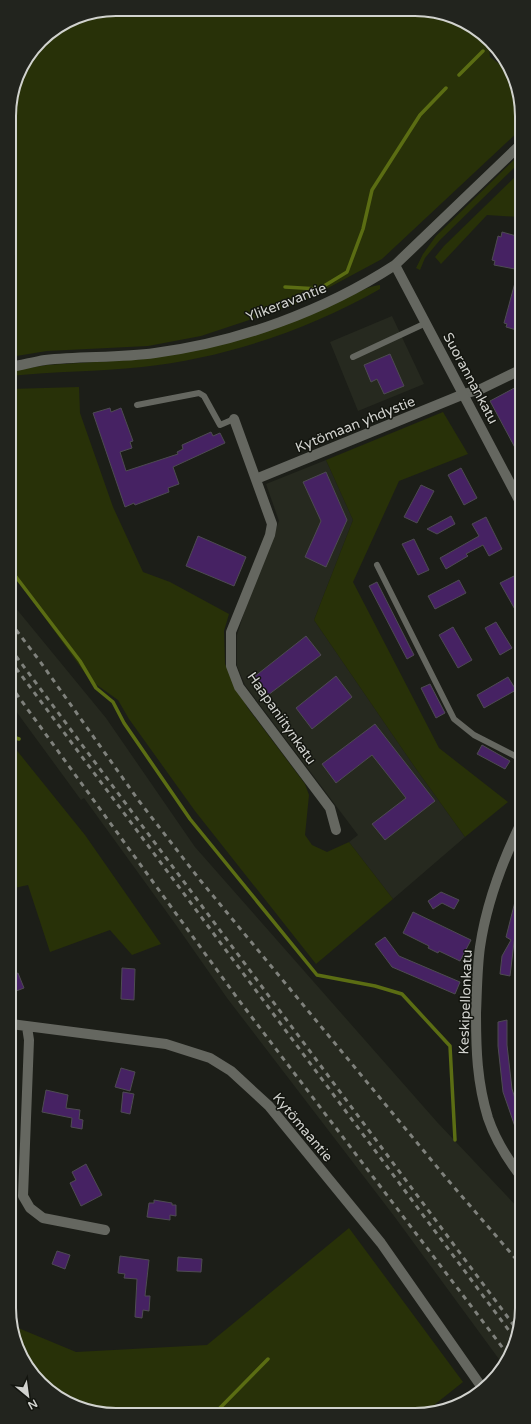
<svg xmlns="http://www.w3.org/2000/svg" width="531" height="1424" viewBox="0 0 531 1424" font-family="'Varela Round',sans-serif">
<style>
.built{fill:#26291f}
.green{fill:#283108}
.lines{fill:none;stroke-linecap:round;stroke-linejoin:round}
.stream{stroke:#5b6d13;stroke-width:3.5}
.building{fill:#462263;stroke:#4e4b52}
.service{stroke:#656760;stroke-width:6}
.minor{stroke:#656760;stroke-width:10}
.tertiary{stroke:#656760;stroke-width:10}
.rail{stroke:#7f817c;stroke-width:3;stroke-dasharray:5 5;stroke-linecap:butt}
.labels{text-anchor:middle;stroke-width:3;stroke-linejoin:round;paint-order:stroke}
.street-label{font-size:14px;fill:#d1d2ce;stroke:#13150f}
.rim{fill:none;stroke:#d1d2ce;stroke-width:2}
</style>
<rect width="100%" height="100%" fill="#1c1e18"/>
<path class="built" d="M392 316 424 384 358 411 330 342Z
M326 460 353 520 314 620 414 766 465 837 393 899 349 842 358 835 245 685 237 666V635L249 597 279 521 266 484Z
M10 601 106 718 195 847 437 1122 522 1212V1315L514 1349 504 1366 394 1216 227 998 176 925 84 798 81 800 10 703Z"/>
<path class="green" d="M116 9 436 11 491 40 492 42 488 39 490 57 506 69 520 95V130L382 259 300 303 201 336 148 346 47 351 10 357 9 109 20 69 45 36 75 17Z
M520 154V162L440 240 425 258 420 270 416 268 423 254 436 236Z
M520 172V217L487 215 441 264 435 257 444 246Z
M380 285V289C308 330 225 358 142 367 98 372 54 371 10 376V371L47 365 143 359 323 309C340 302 363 287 380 285Z
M79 387 80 413 113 507 143 572 170 582 229 614 224 631 225 664 247 707 305 784 309 795 305 835 312 845 327 852 349 842 393 899 316 964 195 811 129 719 118 700 90 680 10 570V389Z
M443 412 468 454 399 481 353 582 439 748 508 802 465 837 414 766 314 620 353 520 326 460Z
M10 742 85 835 161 944 132 955 110 930 50 952 28 885 10 889Z
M349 1228 463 1382 424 1413H95L40 1384 11 1329V1325L76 1352 207 1345Z"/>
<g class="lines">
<path class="stream" d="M490 43H492
M459 75 483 51
M285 287 319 289 347 272 363 229 372 190 420 115 446 88
M10 569 80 661 96 688 113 702 124 723 190 819 317 975 375 986 402 994 450 1046 455 1140
M10 736 19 739
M215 1413 268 1359"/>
</g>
<path class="building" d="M502 232 520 237V270L494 265 495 261 492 260 498 236 501 237Z
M516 279 520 280V331L506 327 507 324 504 323Z
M390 354 404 386 384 394 377 379 371 382 364 365Z
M520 385V457L490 401Z
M110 408 111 412 121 408 133 441 130 442 132 448 120 452 126 471 178 454 177 452 183 449 182 445 211 432 213 436 220 433 225 443 173 467 179 484 168 488 169 492 135 505 134 503 125 507 93 413Z
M461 468 477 498 464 505 448 475Z
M326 472 347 520 326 567 305 557 321 521 303 482Z
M421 485 434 491 417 523 404 517Z
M451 516 455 524 437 534 427 529Z
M486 517 502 549 489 556 483 545 466 554 468 556 446 569 440 558 479 536 472 524Z
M198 536 246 557 234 586 186 566Z
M414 539 429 570 418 575 402 544Z
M514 576 521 588V620L500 583Z
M459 580 466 593 435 609 428 596Z
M377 582 414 655 407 659 369 586Z
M496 622 512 648 500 655 485 628Z
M453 627 472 660 458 668 439 635Z
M306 636 321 655 268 695 254 677Z
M336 676 352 697 312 729 296 708Z
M508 677 516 690 484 708 477 695Z
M430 684 445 713 436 718 421 688Z
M375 724 435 801 385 840 372 824 406 798 372 755 336 783 322 764Z
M482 745 510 761 505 769 477 754Z
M518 890H521V914L514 942 510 976 500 974 502 956 511 940 506 937Z
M441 892 459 900 454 909 442 903 433 909 428 901Z
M413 912 471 940 460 961 439 951 438 953 428 948 429 946 403 933Z
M385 937 399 956 460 982 455 994 392 967 375 944Z
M122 968 135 969 134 1000 121 999Z
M18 973 24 988 11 993V976Z
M507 1020V1045L512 1089 521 1117 522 1141H520L503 1092 498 1046V1022Z
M121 1068 135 1072 130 1091 115 1087Z
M46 1090 68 1095 66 1108 80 1110 79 1119 83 1120 82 1129 71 1127 72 1118 42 1112Z
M123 1092 134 1094 130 1114 121 1112Z
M86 1164 102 1195 81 1206 70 1183 76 1180 72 1172Z
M154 1200 172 1203V1205H176V1216L170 1215V1220L147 1217 149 1203H154Z
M57 1251 70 1255 65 1269 52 1264Z
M120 1256 149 1260 145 1296H150L149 1311 143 1310 142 1318 135 1317 137 1279 124 1278 125 1274 118 1273Z
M178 1257 202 1259 201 1272 177 1271Z"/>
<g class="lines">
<path class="service" d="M353 357 426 323
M137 405 199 393 204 396 220 425 234 419
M377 565 454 719 474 735 521 759"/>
<path class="minor" d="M234 419 272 524 270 535 231 632V666L239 687 330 808 336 830
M256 479 464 394 481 389 520 370
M521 823C503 860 486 906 480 947 477 969 477 991 476 1013 476 1050 477 1082 488 1118 495 1139 508 1160 522 1178
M11 1024 166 1044 210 1058 231 1071 269 1106 381 1243 483 1389
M27 1027 29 1040 23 1196 30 1208 43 1218 105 1230"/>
<path class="tertiary" d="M395 265 521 504
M10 367C22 365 33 362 45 360 82 356 119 358 155 353 239 342 324 311 395 265L520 145"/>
<path class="rail" d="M10 622 39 660 139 801 200 880 447 1179 522 1266
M10 648 518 1331
M10 660 516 1340
M10 685 238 999 509 1356"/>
</g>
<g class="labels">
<g class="street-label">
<text transform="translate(286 302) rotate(-21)" y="5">Ylikeravantie</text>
<text transform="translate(471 378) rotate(62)" y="5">Suorannankatu</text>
<text transform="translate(355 424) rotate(-22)" y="5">Kytömaan yhdystie</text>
<text transform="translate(282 718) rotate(55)" y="5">Haapaniitynkatu</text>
<text transform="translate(465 1002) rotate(-88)" y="5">Keskipellonkatu</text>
<text transform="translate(303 1127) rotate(50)" y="5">Kytömaantie</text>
</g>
</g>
<path d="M0 0H531V1424H0ZM116 16H415A100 100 0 0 1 515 116V1308A100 100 0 0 1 415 1408H116A100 100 0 0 1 16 1308V116A100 100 0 0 1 116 16Z" fill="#22241e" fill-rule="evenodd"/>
<path class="rim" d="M116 16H415A100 100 0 0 1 515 116V1308A100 100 0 0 1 415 1408H116A100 100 0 0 1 16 1308V116A100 100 0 0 1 116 16Z"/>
<g transform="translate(28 1396) rotate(151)" stroke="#13150f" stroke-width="3" paint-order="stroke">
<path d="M0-3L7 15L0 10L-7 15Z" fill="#d1d2ce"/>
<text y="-6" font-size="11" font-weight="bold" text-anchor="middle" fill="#d1d2ce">N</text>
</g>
</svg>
